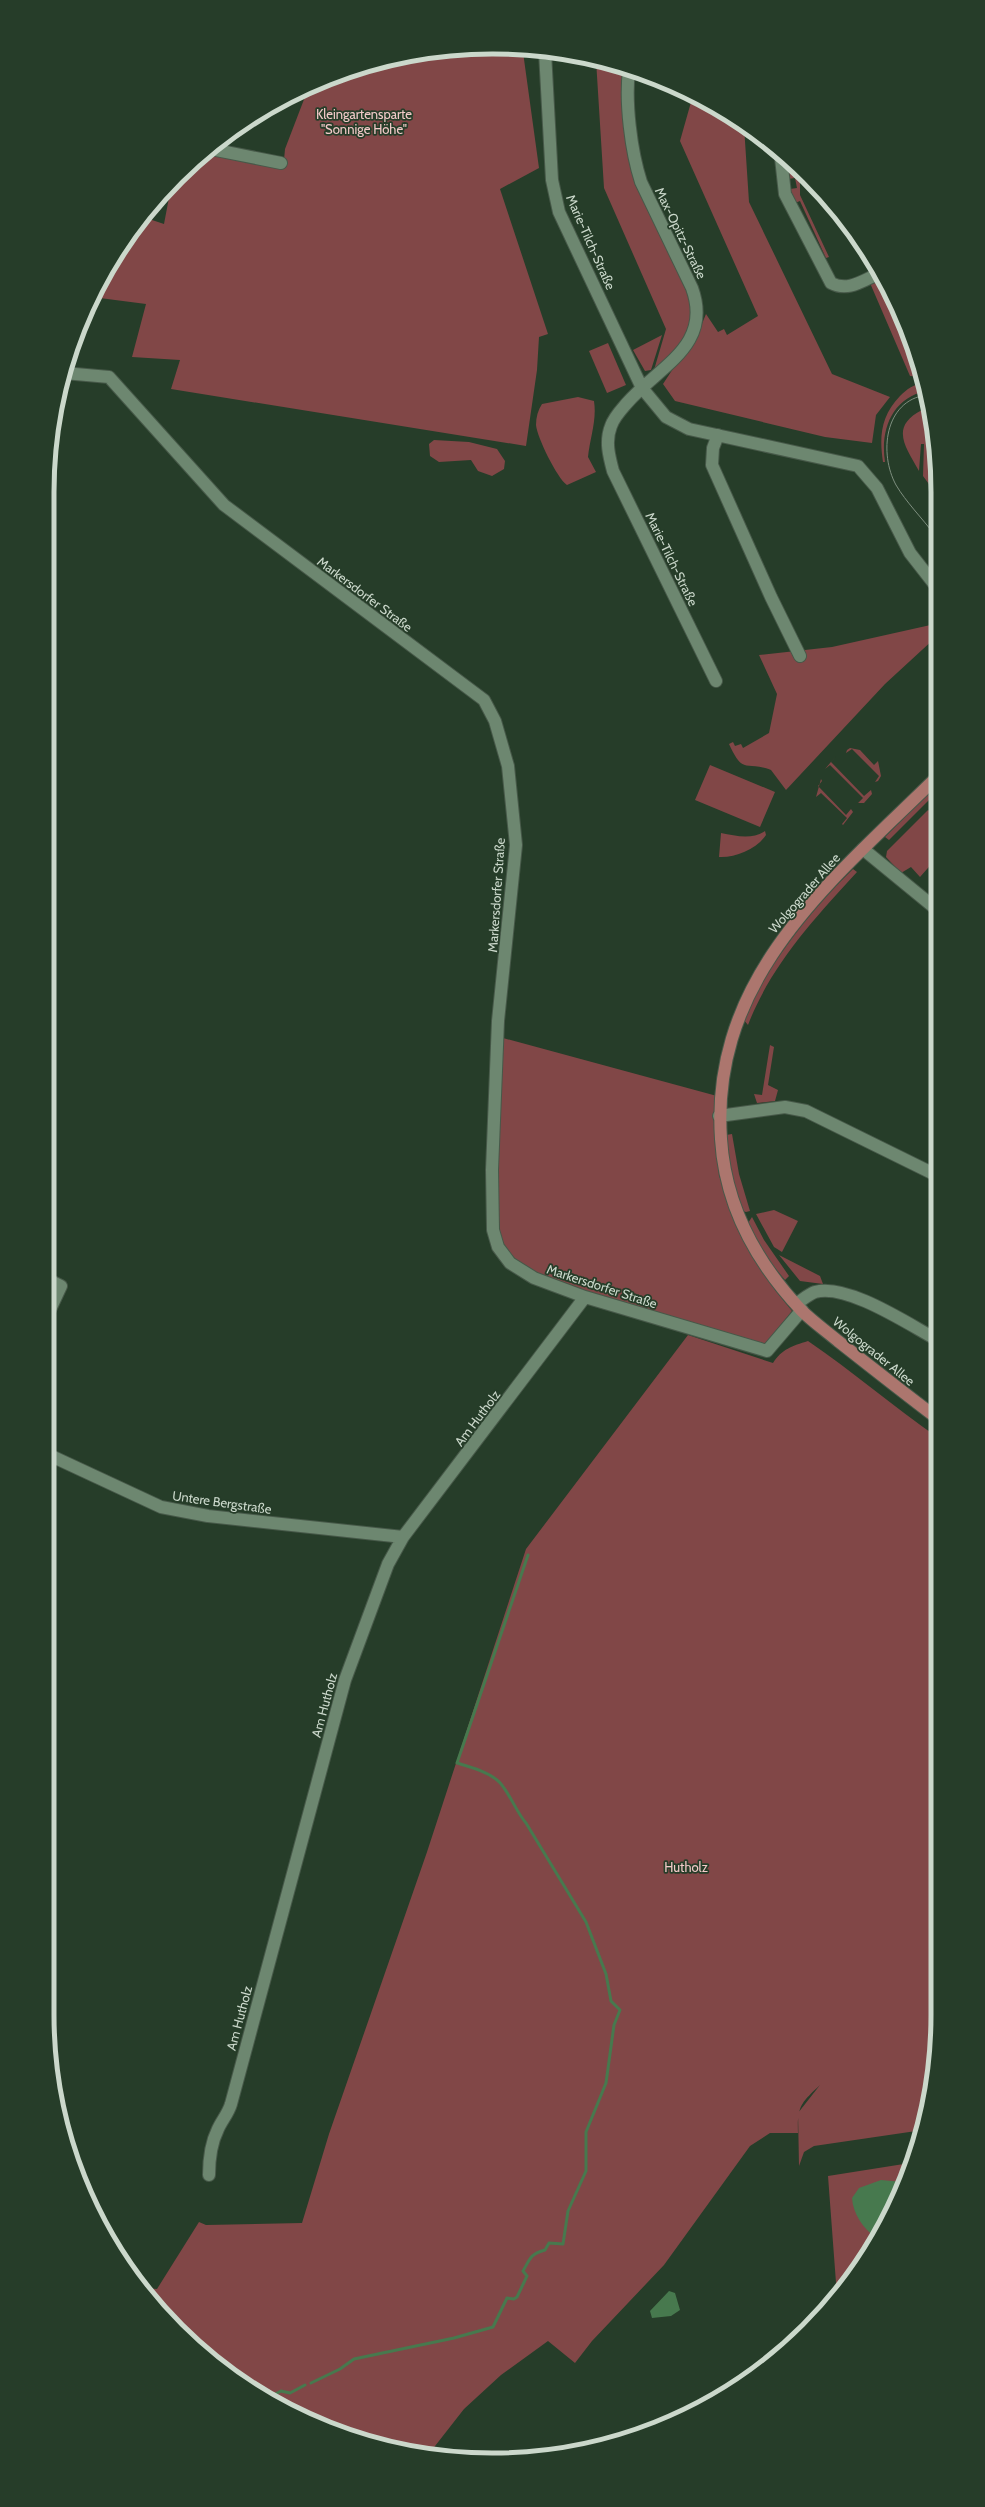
<svg xmlns="http://www.w3.org/2000/svg" width="985" height="2507" viewBox="0 0 985 2507" font-family="Cabin,sans-serif">
<style>
.green{fill:#814747}
.water{fill:#47794e}
.lines{fill:none;stroke-linecap:round;stroke-linejoin:round}
.stream{stroke:#47794e;stroke-width:3}
.minor-casing{stroke:#475949;stroke-width:14}
.major-casing{stroke:#475949;stroke-width:14}
.minor{stroke:#6d8770;stroke-width:12}
.major{stroke:#ac766e;stroke-width:12}
.tram{stroke:#7e8f7f;stroke-width:1}
.labels{text-anchor:middle;stroke-width:3.5;stroke-linejoin:round;paint-order:stroke}
.park-label{font-size:13px;fill:#f3cac9;stroke:#263d29}
.street-label{font-size:13px;fill:#cbd8cb;stroke:#263d29}
.rim{fill:none;stroke:#cbd8cb;stroke-width:5}
</style>
<rect width="100%" height="100%" fill="#263d29"/>
<path class="green" d="M525 48 523 52 539 168 500 189 548 334 539 337 537 370 526 446 171 389 180 360 132 357 146 304 92 297 143 217 164 224 171 187 206 153 221 156 284 160 285 149 308 89 350 71 435 51Z
M596 60 624 68 622 75 632 172 644 202 689 288 693 309 685 340 654 370 666 329 604 188Z
M693 95 744 126 749 202 832 374 890 397 876 415 872 443 825 437 675 401 663 384 701 326 706 314 718 332 724 329 727 335 758 316 680 141Z
M793 169 800 175V195L829 257 826 258 800 201 795 203 790 189 797 188 795 178 788 179 787 173 793 172Z
M881 278 892 296 923 377 910 376 870 283Z
M662 335 651 370 645 371 633 350Z
M608 343 626 385 607 393 589 351Z
M924 383 926 391C892 398 880 430 885 462H883C879 436 881 416 900 396 907 389 914 384 924 383Z
M578 397 594 401C597 420 590 438 588 457L596 472 567 485C557 478 537 437 536 425 536 417 538 410 542 404Z
M922 410H929L934 434V491L923 476 924 444H921L919 471C906 447 889 427 922 410Z
M434 440 469 442 497 449 505 461 504 469 492 476 478 471 471 460 439 462 430 456 429 444Z
M935 624V638L885 684 786 790 771 770C744 760 744 776 729 744L733 742 735 746 741 744 743 748 769 733 777 694 759 655 832 647Z
M850 748 860 750 874 765 878 761 881 776 878 781 875 782 879 776 852 749 846 753 847 750Z
M836 756 831 762 864 796 871 790 872 794 864 803H858L863 798 830 765 825 769Z
M710 765 775 792 760 827 695 800Z
M821 779 822 781 818 786 846 815 851 809 853 812 843 825 842 824 847 818 821 793 816 797Z
M935 787V794L889 840 885 837Z
M928 810 935 816V860L920 877 911 867 901 873 886 857 887 851Z
M765 831 766 835C757 849 735 858 719 857L721 833C736 836 752 840 765 831Z
M853 869 857 872C814 919 771 965 748 1025L743 1019C770 962 808 913 853 869Z
M503 1038 717 1096 716 1117 719 1176 775 1290 792 1311 765 1344 586 1295 535 1273 516 1261 501 1245 495 1170Z
M770 1045 774 1047 768 1085 778 1090 775 1101 757 1103 754 1094 762 1095Z
M732 1134 739 1174 750 1211 746 1212 743 1211C733 1186 729 1161 726 1135Z
M774 1210 798 1221 782 1252 774 1247 756 1214Z
M752 1217 764 1240 789 1276 785 1280 765 1256 748 1223Z
M779 1255 820 1276 823 1284 800 1281Z
M688 1335 773 1363C782 1349 792 1346 808 1341 852 1371 893 1406 937 1437L938 2014 923 2130 814 2146 804 2152 799 2166 798 2113 820 2085C801 2103 797 2106 798 2133H770L750 2146 664 2265 592 2341 575 2363 548 2341 501 2375 464 2409 428 2455 350 2436 270 2400 221 2368 157 2308 143 2288 157 2289 199 2222 206 2225 302 2223 329 2134 427 1852 526 1549Z
M910 2163 892 2211 846 2286 837 2296 828 2176Z"/>
<path class="water" d="M881 2180 903 2182 892 2211 876 2238C863 2228 853 2214 852 2198L859 2188Z
M669 2291 675 2293 680 2310 671 2316 652 2318 650 2311Z"/>
<g class="lines">
<path class="stream" d="M311 2383 340 2369 354 2359 454 2338 493 2327 507 2298 514 2299 517 2297 527 2276 523 2271C530 2259 530 2254 545 2250L549 2243 563 2244 568 2211 586 2171V2132L606 2083 614 2025 620 2010 611 2001 606 1974 586 1922 526 1823C516 1812 507 1787 497 1780 486 1771 470 1767 457 1763L528 1555
M262 2395 264 2394 268 2398 281 2391 290 2393 305 2385"/>
<defs>
<path id="minor" d="M545 52 552 180 559 212 642 388 666 417 689 429 858 466 877 488 910 553 935 585
M629 70C625 102 631 151 641 182L692 288C713 346 659 366 627 403 621 410 614 417 611 426 605 441 609 456 613 471L716 681
M211 149 281 163
M781 158 785 194 831 283C848 292 862 281 878 274
M64 373 109 377 224 505 484 700 495 721 508 766 516 845 498 1021 492 1170 493 1230 498 1247 510 1263 534 1278 585 1297 767 1351 802 1310
M718 435 713 448 712 465 771 597 800 656
M863 849 935 908
M719 1116 785 1107 806 1111 936 1175
M47 1279 61 1286 47 1316
M796 1304C802 1300 809 1294 815 1292 847 1283 908 1324 936 1339
M47 1454 161 1507 208 1516 403 1537
M209 2175C209 2159 211 2143 218 2129 222 2120 228 2114 231 2104L345 1680 388 1564 403 1537 585 1297"/>
<path id="major" d="M935 779C830 882 710 977 721 1139 725 1204 756 1262 801 1310 812 1321 826 1331 838 1341 871 1367 904 1393 937 1418"/>
</defs>
<use href="#minor" class="minor-casing"/>
<use href="#major" class="major-casing"/>
<use href="#minor" class="minor"/>
<use href="#major" class="major"/>
<path class="tram" d="M926 395C884 401 879 454 896 485 906 502 922 518 934 534"/>
</g>
<g class="labels">
<g class="park-label">
<text x="364" y="119">Kleingartensparte<tspan x="364" dy="15">"Sonnige Höhe"</tspan></text>
<text x="686" y="1872">Hutholz</text>
</g>
<g class="street-label">
<text transform="translate(681 233) rotate(64)" y="5">Max-Opitz-Straße</text>
<text transform="translate(591 242) rotate(66)" y="5">Marie-Tilch-Straße</text>
<text transform="translate(672 559) rotate(64)" y="5">Marie-Tilch-Straße</text>
<text transform="translate(365 594) rotate(37)" y="5">Markersdorfer Straße</text>
<text transform="translate(804 893) rotate(-49)" y="5">Wolgograder Allee</text>
<text transform="translate(496 895) rotate(-86)" y="5">Markersdorfer Straße</text>
<text transform="translate(602 1286) rotate(18)" y="5">Markersdorfer Straße</text>
<text transform="translate(874 1351) rotate(39)" y="5">Wolgograder Allee</text>
<text transform="translate(477 1418) rotate(-53)" y="5">Am Hutholz</text>
<text transform="translate(222 1502) rotate(8)" y="5">Untere Bergstraße</text>
<text transform="translate(324 1705) rotate(-75)" y="5">Am Hutholz</text>
<text transform="translate(239 2018) rotate(-75)" y="5">Am Hutholz</text>
</g>
</g>
<path d="M0 0H985V2507H0ZM492 54H493A438 438 0 0 1 931 492V2015A438 438 0 0 1 493 2453H492A438 438 0 0 1 54 2015V492A438 438 0 0 1 492 54Z" fill="#263d29" fill-rule="evenodd"/>
<path class="rim" d="M492 54H493A438 438 0 0 1 931 492V2015A438 438 0 0 1 493 2453H492A438 438 0 0 1 54 2015V492A438 438 0 0 1 492 54Z"/>
</svg>
